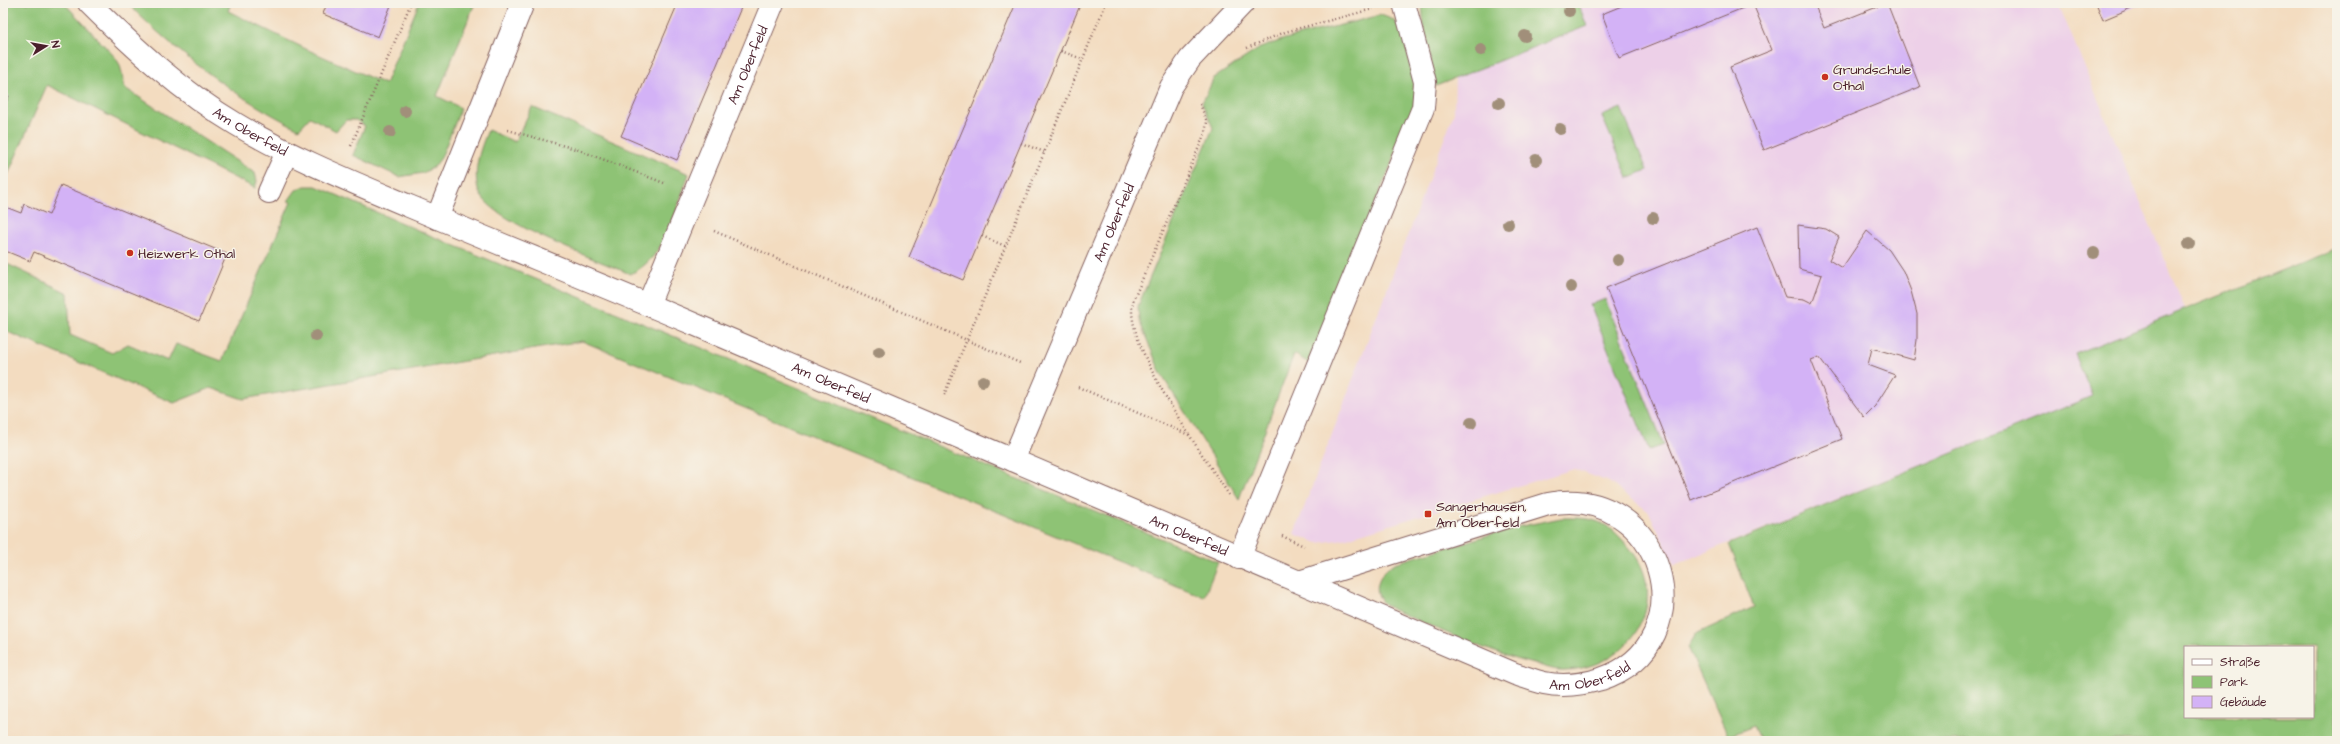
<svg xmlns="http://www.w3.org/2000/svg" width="2340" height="744" viewBox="0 0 2340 744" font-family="'Architects Daughter',sans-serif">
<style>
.built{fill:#edd0e8}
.green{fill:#8ec375;stroke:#6c7150;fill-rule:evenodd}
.building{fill:#d3b2f6}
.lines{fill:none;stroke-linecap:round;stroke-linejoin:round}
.minor-casing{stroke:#85615f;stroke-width:24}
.path{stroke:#85615f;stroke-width:2.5;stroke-dasharray:1 3;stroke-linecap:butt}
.minor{stroke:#fff;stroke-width:22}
.tree{fill:#a18f7a}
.poi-dot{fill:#c8321e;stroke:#f7f3e8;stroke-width:1.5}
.labels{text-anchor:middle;stroke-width:3;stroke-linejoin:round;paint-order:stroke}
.street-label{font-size:14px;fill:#4a1f2b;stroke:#f7f3e8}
.poi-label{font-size:14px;fill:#4a1f2b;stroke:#f7f3e8;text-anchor:start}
</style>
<rect width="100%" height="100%" fill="#f7f3e8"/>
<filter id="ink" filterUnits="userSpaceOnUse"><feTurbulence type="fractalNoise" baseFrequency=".025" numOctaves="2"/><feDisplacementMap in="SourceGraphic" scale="8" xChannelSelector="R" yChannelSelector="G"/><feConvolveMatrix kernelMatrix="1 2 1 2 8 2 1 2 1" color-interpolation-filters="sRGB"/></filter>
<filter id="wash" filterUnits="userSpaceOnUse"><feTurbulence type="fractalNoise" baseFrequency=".012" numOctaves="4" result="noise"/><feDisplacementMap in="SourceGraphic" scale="16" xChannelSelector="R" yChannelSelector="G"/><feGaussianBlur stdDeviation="0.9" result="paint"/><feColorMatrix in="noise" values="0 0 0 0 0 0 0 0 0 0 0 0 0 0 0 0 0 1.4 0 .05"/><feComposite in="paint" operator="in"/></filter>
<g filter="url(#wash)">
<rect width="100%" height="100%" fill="#f3dcc0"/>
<path class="built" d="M1471 3H2058L2185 309 2075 354 2092 396 1674 565 1649 512 1609 482 1574 469 1344 539 1318 543 1294 534 1454 113 1455 79Z"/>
<path class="green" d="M3 3H64L115 57 120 65 125 88 255 173 257 181 255 188 47 85 3 186Z
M127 3H231L228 11 306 49 385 84 419 3H475L437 96 461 108 441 158 434 167 423 173 399 177 353 155 365 126 356 120H346L336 131 310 117 299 129C236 98 176 52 127 3Z
M1428 3H1578L1587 26 1436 86 1424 27 1422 5Z
M1381 15 1394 20 1402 31 1417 87 1414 109 1309 363 1294 354 1239 499 1161 374 1139 320 1138 306 1213 128 1202 103 1214 78 1260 48 1285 39Z
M532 107 689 174C676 208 667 258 630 274 599 260 486 221 478 189 473 169 480 149 488 130L515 142Z
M1621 108 1647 170 1628 178 1602 116Z
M305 186H316L427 234 1218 562 1204 597 582 341 243 399 211 388 174 403 3 330V262L68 293 70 335 112 353 128 344 168 361 176 344 222 361 291 202 288 201 296 190Z
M2337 248V741H1761L1754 726 1728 736 1688 647 1696 634 1754 607 1729 544 2092 396 2075 354ZM2185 647H2313V717H2185Z
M1605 299 1664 445 1649 450 1590 305Z
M1561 518C1575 518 1590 517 1603 524 1612 528 1621 538 1628 546 1675 600 1630 669 1564 670 1555 671 1544 666 1534 664 1487 652 1443 631 1398 612 1393 610 1386 606 1382 602 1371 587 1381 571 1395 563L1512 528Z"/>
<g id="blocks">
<path class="building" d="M327 3H392L378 37 323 14Z
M678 3H743L677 160 621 136Z
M1016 3H1081L963 280 909 257Z
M1629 3H1814L1824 28 1887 3 1920 87 1764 150 1730 67 1772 50 1753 4 1619 58 1602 14Z
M2096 3H2143L2103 20Z
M3 93 9 96 3 108Z
M61 185 227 254 199 321 34 252 30 261 3 250V206L21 213 24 204 49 215Z
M1798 225 1826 229 1839 237 1829 260 1842 268 1867 231 1889 250 1903 271 1911 291 1917 314V340L1914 360 1872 348 1868 365 1895 375 1875 406 1864 417 1819 357 1811 360 1842 439 1691 500 1606 288 1757 227 1785 297 1804 299 1812 303 1822 275 1799 269Z"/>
</g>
</g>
<g filter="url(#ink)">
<use href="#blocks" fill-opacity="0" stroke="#85615f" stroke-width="1"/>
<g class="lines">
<defs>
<g id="minor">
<path id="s1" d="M89 3C134 48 182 92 236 124 291 157 350 181 409 206 504 246 600 284 696 325 969 441 1242 558 1515 674 1525 677 1535 681 1544 683 1563 687 1584 684 1601 679 1709 643 1664 482 1548 504L1299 582"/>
<path d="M269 192 287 152"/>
<path d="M437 218 523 3"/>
<path id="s2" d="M648 305 773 3"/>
<path id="s3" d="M1013 460 1171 87 1190 59 1243 3"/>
<path d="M1239 558 1423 108 1425 82 1404 3"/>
</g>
</defs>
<use href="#minor" class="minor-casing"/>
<path class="path" d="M3 4V3
M1247 48 1285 32 1373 9
M1061 51 1082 59
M1200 104 1207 122 1205 133 1133 301C1122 344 1204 456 1229 495
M508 130 579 150 664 183
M1021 143 1044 152
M351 146 411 3
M714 231 1020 363
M982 236 1005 246
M1078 387 1189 435
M944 395 1106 3
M1282 536 1304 546"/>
<use href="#minor" class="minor"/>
</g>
<g class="tree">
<circle cx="1569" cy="11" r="6"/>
<circle cx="1525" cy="36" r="6"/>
<circle cx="1481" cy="50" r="6"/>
<circle cx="1499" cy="103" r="6"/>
<circle cx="405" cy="111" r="6"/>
<circle cx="1560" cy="129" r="6"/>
<circle cx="390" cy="132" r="6"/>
<circle cx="1536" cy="160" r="6"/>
<circle cx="1653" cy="218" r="6"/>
<circle cx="1508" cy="224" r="6"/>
<circle cx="2189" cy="244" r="6"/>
<circle cx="2094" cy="253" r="6"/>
<circle cx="1618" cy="260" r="6"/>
<circle cx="1571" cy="287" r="6"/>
<circle cx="316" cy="336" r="6"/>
<circle cx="879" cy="352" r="6"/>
<circle cx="983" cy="381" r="6"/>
<circle cx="1471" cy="423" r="6"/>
</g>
</g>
<g class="poi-dot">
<circle cx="1825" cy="77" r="4"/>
<circle cx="130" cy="253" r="4"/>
<rect x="1424" y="510" width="8" height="8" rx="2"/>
</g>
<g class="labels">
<g class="street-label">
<text dy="5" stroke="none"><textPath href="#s2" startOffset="260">Am Oberfeld</textPath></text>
<text dy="5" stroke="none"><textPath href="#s1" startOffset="207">Am Oberfeld</textPath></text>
<text dy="5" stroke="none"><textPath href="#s3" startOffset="258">Am Oberfeld</textPath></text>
<text dy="5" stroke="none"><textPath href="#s1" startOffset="840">Am Oberfeld</textPath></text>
<text dy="5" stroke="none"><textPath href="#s1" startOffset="1229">Am Oberfeld</textPath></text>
<text dy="5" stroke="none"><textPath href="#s1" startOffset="1661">Am Oberfeld</textPath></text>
</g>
<g class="poi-label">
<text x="1833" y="74">Grundschule<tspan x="1833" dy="16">Othal</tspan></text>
<text x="138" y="258">Heizwerk Othal</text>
<text x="1436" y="511">Sangerhausen,<tspan x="1436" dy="16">Am Oberfeld</tspan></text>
</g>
</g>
<rect width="2340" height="744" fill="none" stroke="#f7f3e8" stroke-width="16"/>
<rect x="2184" y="646" width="130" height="72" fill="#f7f3e8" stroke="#b29e9c"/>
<rect x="2192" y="659" width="20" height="6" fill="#ffffff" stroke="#b29e9c"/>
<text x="2220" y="666" font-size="12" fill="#4a1f2b">Straße</text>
<rect x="2192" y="676" width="20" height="12" fill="#8ec375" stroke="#b29e9c"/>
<text x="2220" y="686" font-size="12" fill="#4a1f2b">Park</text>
<rect x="2192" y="696" width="20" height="12" fill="#d3b2f6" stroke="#b29e9c"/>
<text x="2220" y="706" font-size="12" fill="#4a1f2b">Gebäude</text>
<g transform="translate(46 46) rotate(79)" stroke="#f7f3e8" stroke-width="3" paint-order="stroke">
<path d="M0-3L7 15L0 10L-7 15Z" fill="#4a1f2b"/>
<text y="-6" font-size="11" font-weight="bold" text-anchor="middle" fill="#4a1f2b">N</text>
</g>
</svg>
